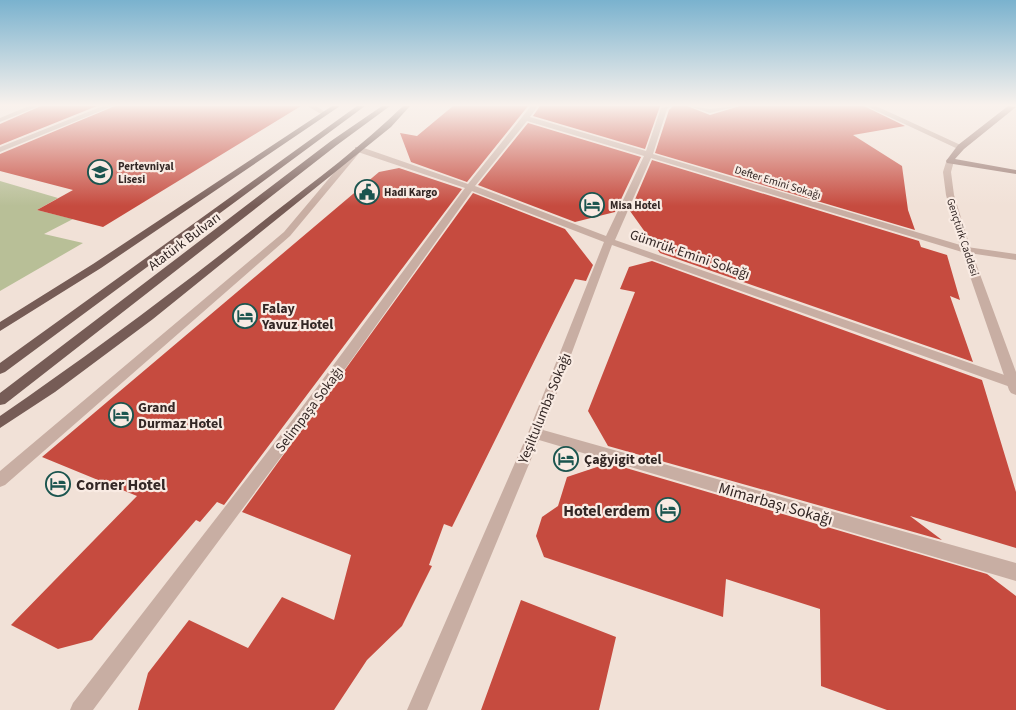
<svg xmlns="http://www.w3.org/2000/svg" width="1016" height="710" viewBox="0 0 1016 710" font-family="'Source Sans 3',sans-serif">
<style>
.green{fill:#b8bf97}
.building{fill:#c64b3f}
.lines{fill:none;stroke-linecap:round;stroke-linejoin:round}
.pedestrian{fill:#c8aea3;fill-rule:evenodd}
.minor{fill:#c8aea3;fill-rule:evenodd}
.tertiary{fill:#c8aea3;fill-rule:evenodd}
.secondary{fill:#9c7d75;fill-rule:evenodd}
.primary{fill:#765c56;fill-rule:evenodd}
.labels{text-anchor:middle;stroke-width:4.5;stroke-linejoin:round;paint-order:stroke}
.far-poi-label{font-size:11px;font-weight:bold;fill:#332725;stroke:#f9ebe3;text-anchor:start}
.far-street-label{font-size:11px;fill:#332725;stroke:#f9ebe3}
.street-label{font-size:14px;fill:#332725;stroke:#f9ebe3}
.poi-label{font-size:14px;font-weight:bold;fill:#332725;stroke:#f9ebe3;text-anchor:start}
.near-poi-label{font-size:16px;font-weight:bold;fill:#332725;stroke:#f9ebe3;text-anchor:start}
.near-street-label{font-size:16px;fill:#332725;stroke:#f9ebe3}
</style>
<rect width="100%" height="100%" fill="#f1e1d7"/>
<path class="green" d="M0 181 58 198 37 210 73 219 44 234 83 243 0 291Z"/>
<path class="building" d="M41 106H97L0 145V124Z
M115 106H301L103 227 37 210 73 190 0 171V154Z
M453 106H528L467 182 411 162 400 133 417 136Z
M540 106H660L645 149 533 116Z
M673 106H687L710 115 740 106H864L905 126 853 135 902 166 908 210 915 230 655 153 669 110Z
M528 123 641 157 615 212 575 222 478 185Z
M652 160 919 241 921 247 947 255 960 300 950 296 973 362 660 253 630 211Z
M399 168 462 189 224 505 217 502 200 522 196 520 92 640 58 649 11 625 137 496 42 457 379 172Z
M473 193 565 229 593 265 586 281 575 279 452 527 444 524 429 565 432 566 402 626 367 660 334 710H138L148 673 189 620 248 648 282 597 334 620 351 555 242 512Z
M652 261 982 380 1016 492V548L910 516 942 540 608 446 588 411 635 292 620 289 629 267Z
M609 463 987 574 1016 596V710H887L821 686 820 609 726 579 723 617 544 557 536 536 542 517 558 506 567 477Z
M521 600 616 637 599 710H481Z"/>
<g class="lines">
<path class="pedestrian" d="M353 150 360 152 290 236 5 485 0 487V471L284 232Z"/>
<path class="minor" d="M29 106H39L0 122V118Z
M103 106H113L0 152V147Z
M531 106H538L530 117 646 151 661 108 671 106 667 109 653 154 967 247 1016 254V260L962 252 651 158 615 240 1016 379V389L612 245 543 430 1016 563V581L539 440 427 710H407L528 433 604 242 472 191 310 418 93 710H70L73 703 300 410 465 188 355 151V147H361L468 184ZM527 121 644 156 606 236 475 186Z
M689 106 710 109 738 106 710 113Z
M866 106H876L965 147 958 149Z"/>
<path class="tertiary" d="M307 106H316L328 114 323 115Z
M947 159 954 161 951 172 954 195 971 250 1016 372V395L1011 393 1009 390 961 250 946 195 943 172Z"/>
<path class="secondary" d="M1008 106 1016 107 964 149 955 159 1016 170V174L947 163 946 161 958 145Z"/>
<path class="primary" d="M332 106H340L101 268 0 331V322L93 264Z
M357 106H365L5 372 0 374V363Z
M382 106H390L337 145 5 404 0 405V393L331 141Z
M403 106H410L391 127 153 319 55 392 0 428V416C93 352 183 285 271 215 316 180 362 146 403 106Z"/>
</g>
<linearGradient id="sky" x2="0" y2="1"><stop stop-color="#7ab2ce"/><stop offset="0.51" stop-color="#f9f2ed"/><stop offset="1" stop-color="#f9f2ed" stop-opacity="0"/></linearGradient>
<rect width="1016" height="206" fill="url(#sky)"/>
<defs>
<symbol id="school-ring" viewBox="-11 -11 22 22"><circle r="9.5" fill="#f9ebe3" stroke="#1b554f" stroke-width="1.5"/><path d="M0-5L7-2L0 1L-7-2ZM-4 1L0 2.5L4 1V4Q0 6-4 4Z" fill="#1b554f"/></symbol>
<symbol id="civic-ring" viewBox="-11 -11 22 22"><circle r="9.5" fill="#f9ebe3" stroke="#1b554f" stroke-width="1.5"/><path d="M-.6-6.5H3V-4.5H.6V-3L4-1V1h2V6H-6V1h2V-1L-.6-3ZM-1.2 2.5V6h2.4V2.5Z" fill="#1b554f"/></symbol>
<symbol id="hotel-ring" viewBox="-11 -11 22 22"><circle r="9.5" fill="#f9ebe3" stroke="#1b554f" stroke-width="1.5"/><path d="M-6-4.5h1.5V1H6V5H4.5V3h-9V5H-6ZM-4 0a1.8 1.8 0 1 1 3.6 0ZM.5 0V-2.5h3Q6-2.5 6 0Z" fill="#1b554f"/></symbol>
</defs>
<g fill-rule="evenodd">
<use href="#school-ring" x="86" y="158" width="28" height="28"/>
<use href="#civic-ring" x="353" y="178" width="28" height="28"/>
<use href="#hotel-ring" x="578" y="191" width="28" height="28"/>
<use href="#hotel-ring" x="231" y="302" width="28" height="28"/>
<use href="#hotel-ring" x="107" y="401" width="28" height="28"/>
<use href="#hotel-ring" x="552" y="445" width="28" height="28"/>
<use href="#hotel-ring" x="44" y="470" width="28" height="28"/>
<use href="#hotel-ring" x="654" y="496" width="28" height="28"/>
</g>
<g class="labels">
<g class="far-poi-label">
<text x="118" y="170">Pertevniyal<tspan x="118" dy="13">Lisesi</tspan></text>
<text x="384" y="196">Hadi Kargo</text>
<text x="610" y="209">Misa Hotel</text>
</g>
<g class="far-street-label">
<text transform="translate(778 182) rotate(17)" y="4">Defter Emini Sokağı</text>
<text transform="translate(963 237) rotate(72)" y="4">Gençtürk Caddesi</text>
</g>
<g class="street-label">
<text transform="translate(184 241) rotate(-37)" y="5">Atatürk Bulvarı</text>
<text transform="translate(690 254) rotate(19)" y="5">Gümrük Emini Sokağı</text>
<text transform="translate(544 408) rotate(-68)" y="5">Yeşiltulumba Sokağı</text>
<text transform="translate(309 409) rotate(-53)" y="5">Selimpaşa Sokağı</text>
</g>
<g class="poi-label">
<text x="262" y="313">Falay<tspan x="262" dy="16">Yavuz Hotel</tspan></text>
<text x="138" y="412">Grand<tspan x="138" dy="16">Durmaz Hotel</tspan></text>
<text x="584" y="464">Çağyigit otel</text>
</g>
<g class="near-poi-label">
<text x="76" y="490">Corner Hotel</text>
<text x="650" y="516" text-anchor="end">Hotel erdem</text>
</g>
<g class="near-street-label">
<text transform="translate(776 503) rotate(16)" y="6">Mimarbaşı Sokağı</text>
</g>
</g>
</svg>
